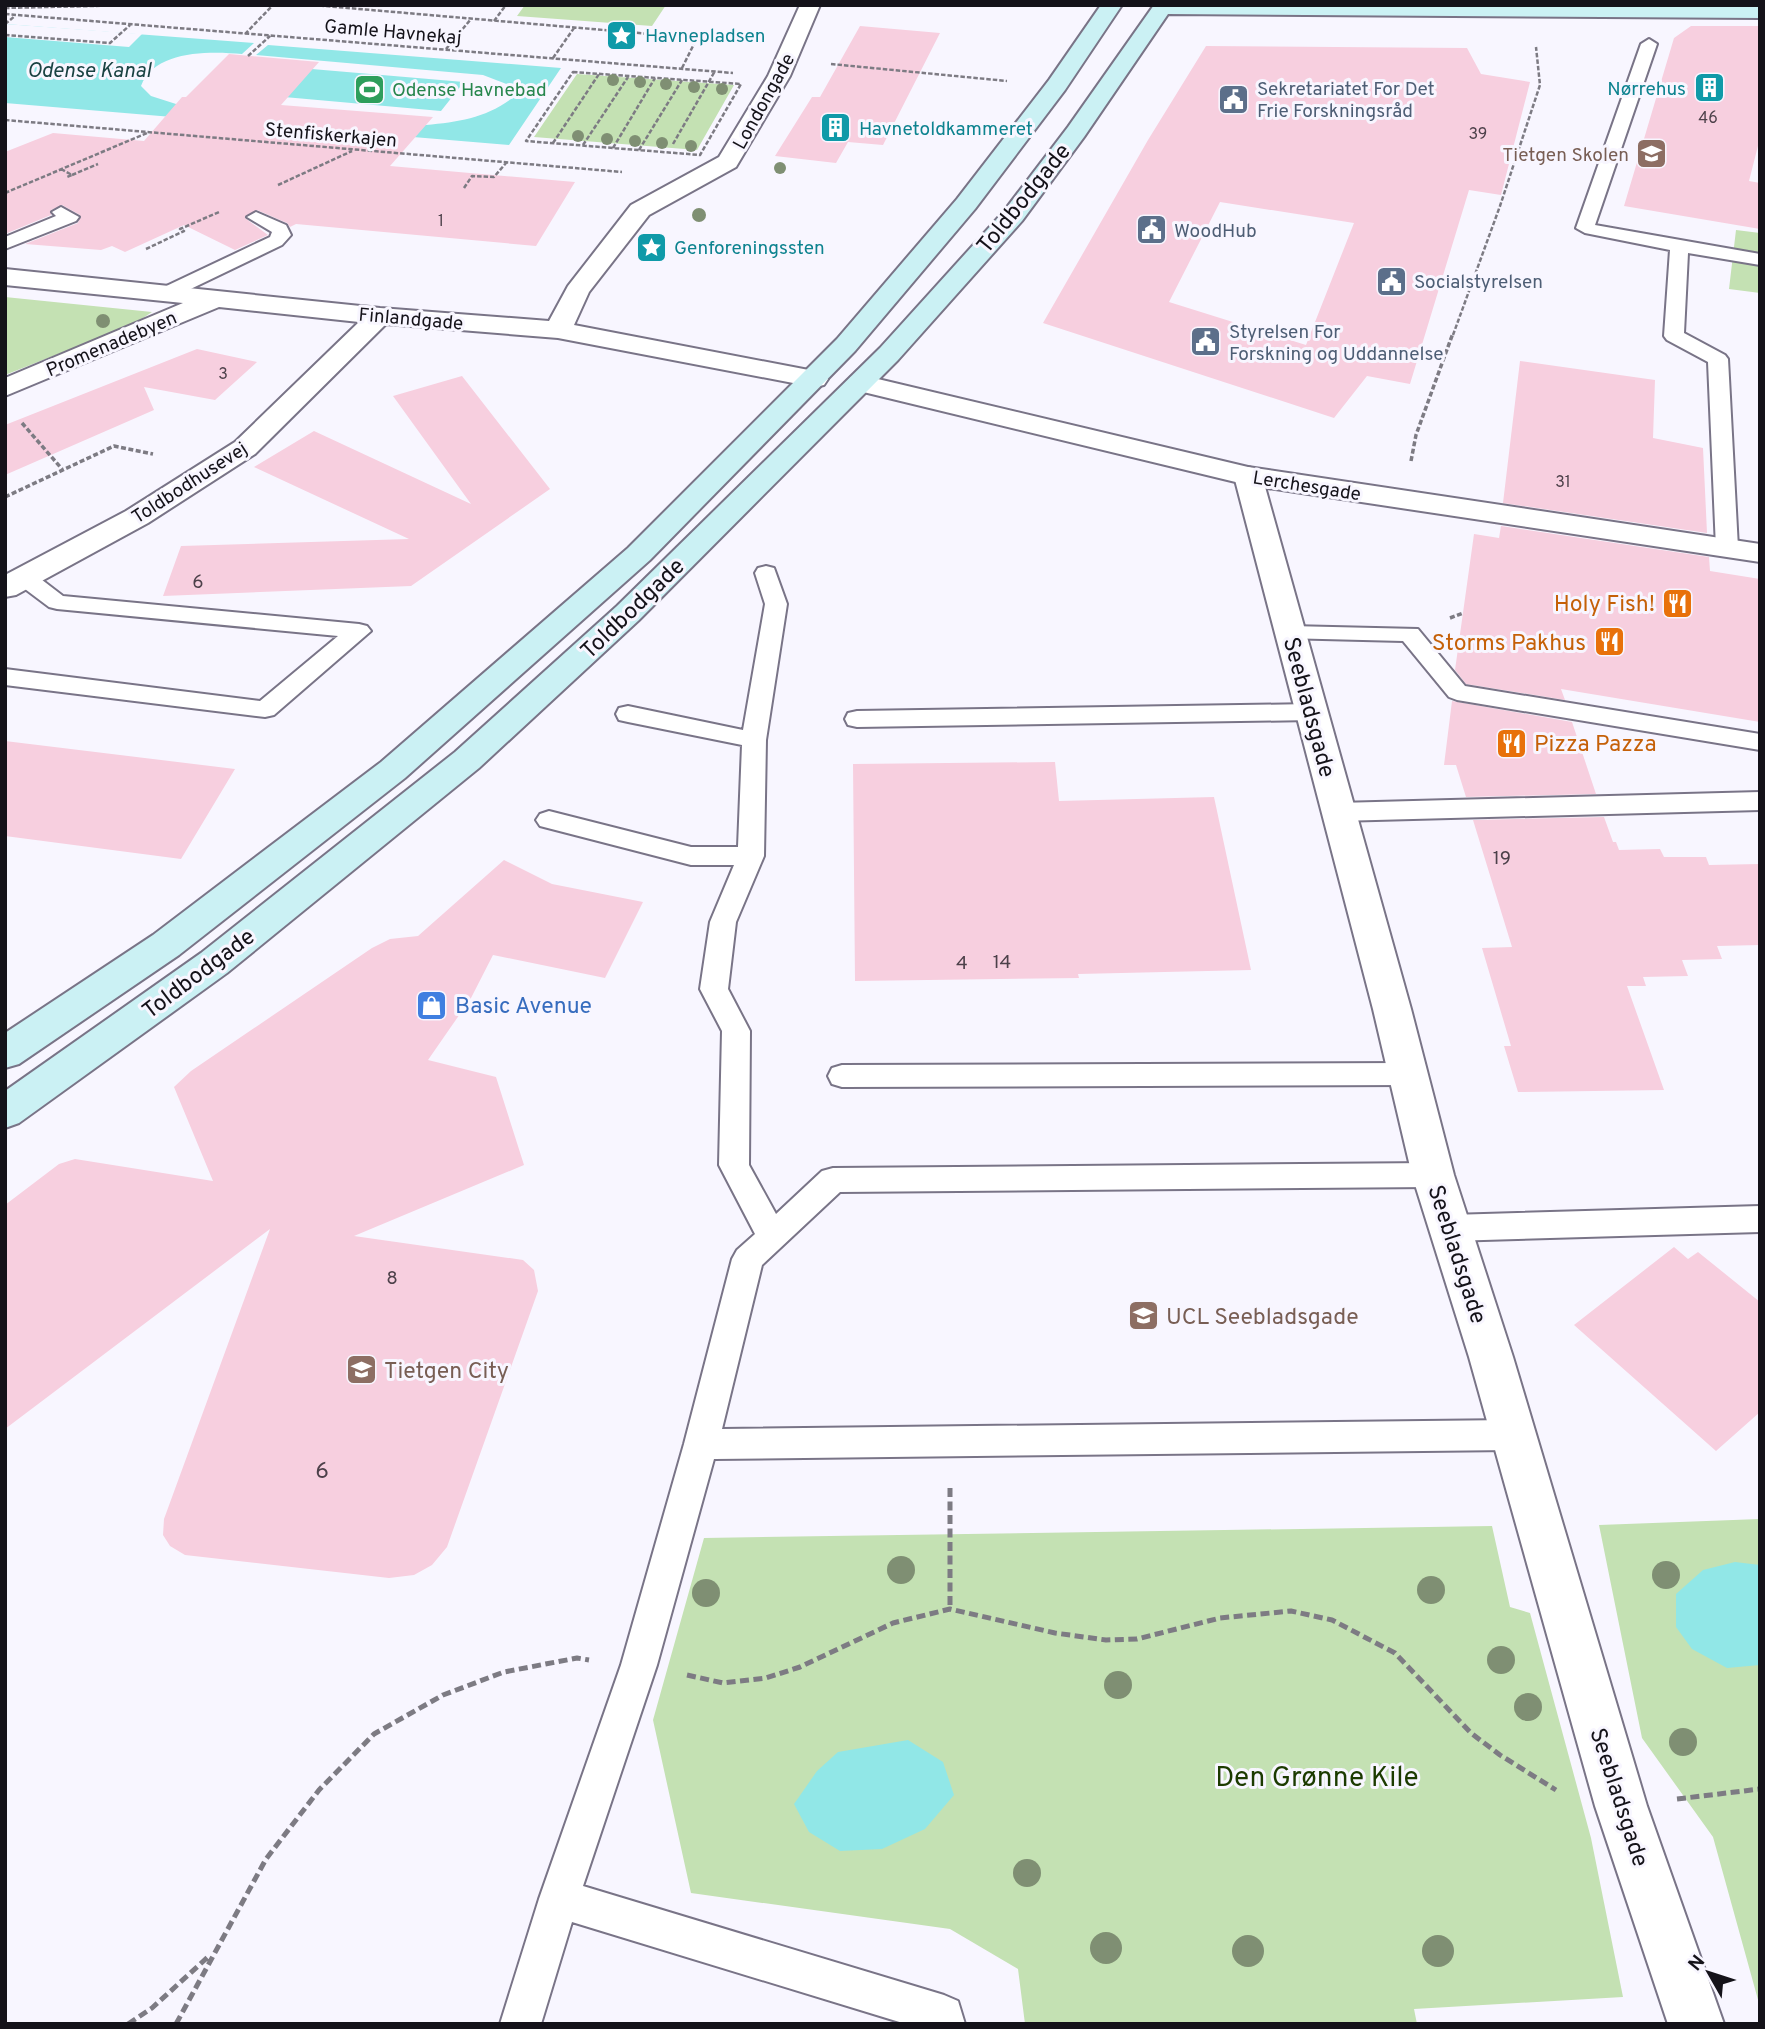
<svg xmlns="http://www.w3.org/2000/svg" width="1765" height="2029" viewBox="0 0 1765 2029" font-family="Overpass,sans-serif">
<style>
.green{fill:#c4e1b3}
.water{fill:#91e7e7}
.pier{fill:#f8f6ff}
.building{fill:#f7cfdf;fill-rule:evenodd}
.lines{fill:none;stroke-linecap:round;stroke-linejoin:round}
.service-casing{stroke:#797487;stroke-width:4}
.minor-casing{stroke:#797487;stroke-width:4}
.tertiary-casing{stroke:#797487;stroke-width:4}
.secondary-casing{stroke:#797487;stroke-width:4}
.path-far2{stroke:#7d7b83;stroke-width:2.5;stroke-dasharray:4.5 2;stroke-linecap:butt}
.path-far1{stroke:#7d7b83;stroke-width:3.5;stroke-dasharray:5 2.5;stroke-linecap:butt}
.path{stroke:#7d7b83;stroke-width:5;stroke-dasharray:9 4.5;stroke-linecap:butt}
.service{fill:#fff;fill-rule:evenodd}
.minor{fill:#fff;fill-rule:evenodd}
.tertiary{fill:#fff;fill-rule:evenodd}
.secondary{fill:#cbf1f4;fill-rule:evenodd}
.tree{fill:#7f8f73}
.labels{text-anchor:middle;stroke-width:6;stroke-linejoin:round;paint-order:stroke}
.far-number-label{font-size:16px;fill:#4d414a}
.far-street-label{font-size:19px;fill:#141219;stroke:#f8f6ff}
.far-culture-label{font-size:19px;fill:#0d838f;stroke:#f8f6ff;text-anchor:start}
.far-service-label{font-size:19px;fill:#4e5e75;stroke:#f8f6ff;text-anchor:start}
.far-leisure-label{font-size:19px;fill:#27864d;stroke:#f8f6ff;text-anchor:start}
.far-education-label{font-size:19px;fill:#785e54;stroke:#f8f6ff;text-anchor:end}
.number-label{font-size:19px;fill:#4d414a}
.far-water-label{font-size:21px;font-style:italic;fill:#1a4343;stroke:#f8f6ff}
.street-label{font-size:23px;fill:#141219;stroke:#f8f6ff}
.food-label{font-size:23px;fill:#c56008;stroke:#f8f6ff;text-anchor:end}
.shop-label{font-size:23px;fill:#366cbe;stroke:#f8f6ff;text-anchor:start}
.education-label{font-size:23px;fill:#785e54;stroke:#f8f6ff;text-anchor:start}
.near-number-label{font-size:23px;fill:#4d414a}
.near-park-label{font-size:28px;fill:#1c3b00;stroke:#f8f6ff}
</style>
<rect width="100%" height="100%" fill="#f8f6ff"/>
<path class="green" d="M525 5H666L652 26 517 16Z
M577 74 734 85 697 150 534 137Z
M1736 230 1760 233V293L1729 289Z
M5 297 152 312 134 324 5 375Z
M1760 1519V2007L1713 1837 1642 1738 1599 1525Z
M1492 1526 1510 1607 1530 1613 1591 1838 1623 1997 1414 2009 1417 2024H1025L1018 1969 950 1929 691 1893 653 1720 704 1538Z"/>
<path class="water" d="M5 24 254 43 242 54C210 51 154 50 141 86L151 96 176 104 426 125C458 122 485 118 511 99L509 85 483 75 256 55 268 45 561 68 509 145 5 103Z
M300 68 464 82 441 111 273 96Z
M1735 1562 1760 1565V1665L1727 1668 1692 1649 1676 1627V1594L1703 1570Z
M908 1740 943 1762 954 1795 925 1829 882 1849 840 1851 809 1832 794 1804 817 1771 838 1752Z"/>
<path class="pier" d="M5 24 142 34 129 47 5 37Z"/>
<path class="building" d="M860 26 940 33 883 145 848 142 836 163 775 156 812 97H820Z
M1691 26H1760V138L1749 181 1760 183V229L1624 206 1674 38Z
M1206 46 1467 48 1481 74 1530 82 1501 195 1469 190 1410 384 1367 376 1334 418 1043 323 1148 140ZM1220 202 1354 223 1306 345 1169 302Z
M229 54 319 62 281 105 433 117 390 166 575 182 536 246 296 224 290 227 287 223 257 210 245 218 268 235 235 250 184 225 125 252 112 246 101 250 25 244 78 223 80 215 62 205 51 210V215L5 234V152L53 133 144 141 182 97H186Z
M197 349 257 362 215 400 144 387 154 410 5 475V425Z
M1520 361 1655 380 1653 438 1703 448 1707 533 1503 503Z
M462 376 550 489 411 586 163 596 181 546 409 539 254 467 314 431 471 504 393 396Z
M1501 526 1709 557 1710 571 1760 579V722L1561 689 1565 700 1466 684 1455 670 1474 534 1499 538Z
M1452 701 1572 722 1596 794 1466 797 1456 765H1444Z
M5 741 235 769 181 859 5 836Z
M1055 762 1059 801 1214 797 1251 970 1078 974 1079 978 855 981 853 764Z
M1604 817 1613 842H1616L1619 850 1660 849 1664 857H1706L1709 865 1760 864V945L1717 946 1722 959 1682 960 1688 976 1643 977 1646 986H1627L1664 1090 1518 1092 1504 1046H1511L1482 948 1512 947 1473 820Z
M504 860 552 884 643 902 605 978 493 955 471 998 428 1060 496 1077 524 1165 354 1236 523 1260 534 1270 538 1291 447 1547 432 1565 414 1575 389 1578 185 1555 170 1546 163 1535 164 1519 270 1229 5 1429V1205L59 1164 75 1159 213 1181 174 1087 191 1071 372 948 390 939 418 936Z
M1674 1247 1688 1259 1698 1252 1760 1302V1412L1716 1451 1574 1325Z"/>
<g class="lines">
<defs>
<path id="service" d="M1649 39 1657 44 1595 225 1760 254V265L1688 253 1684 333 1725 355 1728 359 1738 548 1735 553H1719L1716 548 1708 362 1667 340 1664 336 1670 250 1585 233 1576 228 1641 44Z
M61 207 79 217 76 221 5 249V237L56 216 52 212Z
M256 212 286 225 291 235 282 245 174 297H160L158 293 160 289 270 237 272 232 247 217Z
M766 566 774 568 787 604 766 740 764 856 736 922 728 989 750 1031 749 1165 776 1214 822 1171 833 1168 1433 1163 1444 1166 1448 1175 1444 1184 1433 1187 840 1192 762 1265 722 1429 1511 1420 1523 1424 1528 1435 1523 1446 1511 1450 714 1459 657 1665 583 1886 944 1995 958 2001 965 2024H906L572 1922 541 2024H500L539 1899 621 1665 684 1444 732 1259 737 1250 755 1234 719 1165 722 1031 700 989 710 922 734 865H691L540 826 536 820 540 814 549 811 691 847H738L742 745 628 722 619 720 616 714 619 708 628 706 743 730 765 604 755 573 758 568Z
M25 571 33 573 63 596 359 624 367 626 371 631 274 715 265 717 5 685V669L260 701 338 636 57 609 49 607 17 583 14 578 17 573Z
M1290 626 1418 629 1465 686 1760 734V750L1457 700 1449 697 1403 641 1282 638 1278 633 1282 628Z
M1312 704 1321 706 1324 712 1321 718 1312 720 857 727 848 725 845 719 848 713 857 711Z
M1760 792V810L1338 821 1329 818 1325 812 1329 806 1338 803Z
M1408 1063 1418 1066 1422 1074 1418 1082 1408 1085 842 1087 832 1084 828 1076 832 1068 842 1065Z
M1760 1206V1232L1450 1241 1439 1237 1435 1228 1439 1219 1450 1215Z"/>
<path id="minor" d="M800 5H820L790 76 736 167 649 215 589 292 574 325 814 371 824 373 828 379 824 385 814 387 558 338 386 324 255 454 148 523 16 595 5 597V575L126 511 235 442 359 322 219 307 5 396V378L183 303 5 285V269L380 308 549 321 568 286 631 205 719 157 768 76Z
M1248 467 1258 470 1262 476 1411 1009 1454 1175 1513 1357 1647 1806 1724 2024H1668L1595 1806 1469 1357 1412 1175 1373 1009 1234 476 1238 470Z"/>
<path id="tertiary" d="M861 375 1248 467 1760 544V562L1248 485 851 389 847 383 851 377Z"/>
<path id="secondary" d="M1101 5H1122L1065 90 975 209 855 351 650 560 405 778 179 955 19 1064 5 1068V1033L153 935 381 762 628 548 837 339 957 199 1049 80Z
M1154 5 1760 6V18L1168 14 1084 137 1022 221 898 360 639 620 479 768 227 973 19 1123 5 1128V1091L201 953 455 752 617 606 880 348 1004 211 1068 127Z"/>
</defs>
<use href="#service" class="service-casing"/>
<use href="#minor" class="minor-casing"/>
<use href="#tertiary" class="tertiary-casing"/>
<use href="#secondary" class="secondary-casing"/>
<path class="path-far2" d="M313 5 697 38
M5 8 138 5
M5 14 733 73
M494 21 506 5
M5 24 15 16
M245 34 273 5
M5 35 110 43 130 25
M446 49 471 19
M248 56 270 36
M553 58 574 28
M831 64 1007 81
M682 68 697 38 738 41 749 38
M573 72 741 84 700 155 526 141Z
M5 120 622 172
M553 143 599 74
M673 144 715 71
M583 145 628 77
M613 148 655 78
M639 150 682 80
M61 169 72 175 67 177
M72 175 98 164
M278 185 352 151
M464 188 472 176 494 177 506 163
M5 193 147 133
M146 249 184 231 180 229 219 212
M1453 335 1500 206 1540 85 1536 47"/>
<path class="path-far1" d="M22 423 62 469
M1411 461 1416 435 1453 333
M5 497 114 446 153 454
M1450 618 1463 613"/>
<path class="path" d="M950 1488V1609
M687 1675 723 1683 766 1678 800 1667 893 1623 950 1609 1055 1633 1106 1640 1137 1639 1220 1618 1291 1611 1332 1620 1395 1653 1471 1733 1500 1755 1556 1790
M1677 1799 1760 1789
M128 2024 152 2008 209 1956
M176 2024 266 1859 319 1790 374 1734 443 1695 504 1672 577 1658 589 1660"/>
<use href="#service" class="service"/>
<use href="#minor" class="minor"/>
<use href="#tertiary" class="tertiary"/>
<use href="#secondary" class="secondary"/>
</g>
<g class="tree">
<circle cx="613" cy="80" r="6"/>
<circle cx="640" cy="82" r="6"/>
<circle cx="666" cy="84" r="6"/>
<circle cx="694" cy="87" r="6"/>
<circle cx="722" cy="89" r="6"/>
<circle cx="578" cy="136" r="6"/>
<circle cx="607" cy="139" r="6"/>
<circle cx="635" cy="141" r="6"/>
<circle cx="662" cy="143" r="6"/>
<circle cx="691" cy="146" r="6"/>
<circle cx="780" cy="168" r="6"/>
<circle cx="699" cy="215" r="7"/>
<circle cx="103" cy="321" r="7"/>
<circle cx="901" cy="1570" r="14"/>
<circle cx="1666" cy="1575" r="14"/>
<circle cx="1431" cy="1590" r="14"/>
<circle cx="706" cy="1593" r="14"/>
<circle cx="1501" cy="1660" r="14"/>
<circle cx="1118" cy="1685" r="14"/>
<circle cx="1528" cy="1707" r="14"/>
<circle cx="1683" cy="1742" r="14"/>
<circle cx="1027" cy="1873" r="14"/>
<circle cx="1106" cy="1948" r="16"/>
<circle cx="1248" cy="1951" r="16"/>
<circle cx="1438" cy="1951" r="16"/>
</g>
<defs>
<symbol id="sight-square" viewBox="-11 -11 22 22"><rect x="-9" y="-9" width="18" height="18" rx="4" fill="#0f9aa8" stroke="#f8f6ff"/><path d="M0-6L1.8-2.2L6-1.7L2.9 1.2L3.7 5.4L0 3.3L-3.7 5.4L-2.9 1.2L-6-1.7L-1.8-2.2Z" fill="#fff"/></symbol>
<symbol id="building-square" viewBox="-11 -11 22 22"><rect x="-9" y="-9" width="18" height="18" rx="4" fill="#0f9aa8" stroke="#f8f6ff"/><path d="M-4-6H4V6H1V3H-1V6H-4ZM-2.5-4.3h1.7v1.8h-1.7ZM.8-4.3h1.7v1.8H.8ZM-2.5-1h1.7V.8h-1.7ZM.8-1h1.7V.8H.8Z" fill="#fff"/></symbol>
<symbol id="stadium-square" viewBox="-11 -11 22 22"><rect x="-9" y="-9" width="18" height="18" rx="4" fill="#2e9e5b" stroke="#f8f6ff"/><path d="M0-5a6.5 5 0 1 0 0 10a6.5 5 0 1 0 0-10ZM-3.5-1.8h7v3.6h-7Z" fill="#fff"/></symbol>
<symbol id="civic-square" viewBox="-11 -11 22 22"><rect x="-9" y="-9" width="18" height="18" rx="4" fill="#5c6f8a" stroke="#f8f6ff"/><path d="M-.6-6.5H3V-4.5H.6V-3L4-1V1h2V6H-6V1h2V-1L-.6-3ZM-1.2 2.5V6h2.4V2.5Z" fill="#fff"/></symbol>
<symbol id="university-square" viewBox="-11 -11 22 22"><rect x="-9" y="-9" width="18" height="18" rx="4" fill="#8d6e63" stroke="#f8f6ff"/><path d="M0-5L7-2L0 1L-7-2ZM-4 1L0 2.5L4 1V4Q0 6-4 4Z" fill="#fff"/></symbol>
<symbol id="restaurant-square" viewBox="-11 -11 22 22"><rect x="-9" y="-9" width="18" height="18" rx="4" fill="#e8710a" stroke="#f8f6ff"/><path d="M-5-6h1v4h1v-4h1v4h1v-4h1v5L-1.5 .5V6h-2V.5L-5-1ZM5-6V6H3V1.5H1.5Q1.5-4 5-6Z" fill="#fff"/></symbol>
<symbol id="shop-square" viewBox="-11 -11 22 22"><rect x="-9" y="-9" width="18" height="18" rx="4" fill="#3f7fe0" stroke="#f8f6ff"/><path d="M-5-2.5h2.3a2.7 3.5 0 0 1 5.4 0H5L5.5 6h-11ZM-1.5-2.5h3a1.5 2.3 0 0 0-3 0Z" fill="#fff"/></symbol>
</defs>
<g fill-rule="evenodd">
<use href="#sight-square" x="604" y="18" width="35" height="35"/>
<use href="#building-square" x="1692" y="70" width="35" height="35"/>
<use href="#stadium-square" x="352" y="72" width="35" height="35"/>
<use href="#civic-square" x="1216" y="82" width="35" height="35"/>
<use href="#building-square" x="818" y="110" width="35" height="35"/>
<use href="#university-square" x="1634" y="136" width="35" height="35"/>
<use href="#civic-square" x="1134" y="212" width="35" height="35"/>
<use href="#sight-square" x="634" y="230" width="35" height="35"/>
<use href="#civic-square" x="1374" y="264" width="35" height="35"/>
<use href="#civic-square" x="1188" y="324" width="35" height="35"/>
<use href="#restaurant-square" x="1660" y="586" width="35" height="35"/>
<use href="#restaurant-square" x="1592" y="624" width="35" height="35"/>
<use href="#restaurant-square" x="1494" y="726" width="35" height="35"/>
<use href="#shop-square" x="414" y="988" width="35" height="35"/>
<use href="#university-square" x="1126" y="1298" width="35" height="35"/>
<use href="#university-square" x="344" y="1352" width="35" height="35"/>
</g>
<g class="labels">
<g class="far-number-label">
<text x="1708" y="123">46</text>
<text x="1478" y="139">39</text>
<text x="441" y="226">1</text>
<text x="223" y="379">3</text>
<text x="1563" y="487">31</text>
</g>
<g class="far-street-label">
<text transform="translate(393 31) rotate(5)" y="7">Gamle Havnekaj</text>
<text transform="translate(763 101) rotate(-61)" y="7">Londongade</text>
<text transform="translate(331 134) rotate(5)" y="7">Stenfiskerkajen</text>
<text transform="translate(411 318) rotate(5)" y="7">Finlandgade</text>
<text transform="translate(111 343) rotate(-23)" y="7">Promenadebyen</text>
<text transform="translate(189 482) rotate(-33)" y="7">Toldbodhusevej</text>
<text transform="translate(1307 485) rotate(9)" y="7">Lerchesgade</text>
</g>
<g class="far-culture-label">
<text x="645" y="42">Havnepladsen</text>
<text x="1686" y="95" text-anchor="end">Nørrehus</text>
<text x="859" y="135">Havnetoldkammeret</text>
<text x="674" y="254">Genforeningssten</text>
</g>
<g class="far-service-label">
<text x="1257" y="95">Sekretariatet For Det<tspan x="1257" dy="22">Frie Forskningsråd</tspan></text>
<text x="1174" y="237">WoodHub</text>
<text x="1414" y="288">Socialstyrelsen</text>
<text x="1229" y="338">Styrelsen For<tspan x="1229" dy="22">Forskning og Uddannelse</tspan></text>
</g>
<g class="far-leisure-label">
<text x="392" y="96">Odense Havnebad</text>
</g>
<g class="far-education-label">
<text x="1629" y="161">Tietgen Skolen</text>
</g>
<g class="number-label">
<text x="198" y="588">6</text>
<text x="1502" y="864">19</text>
<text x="1002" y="968">14</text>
<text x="962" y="969">4</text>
<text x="392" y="1284">8</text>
</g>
<g class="far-water-label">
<text x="89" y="77">Odense Kanal</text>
</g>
<g class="street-label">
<text transform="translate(1023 198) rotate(-51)" y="8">Toldbodgade</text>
<text transform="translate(632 608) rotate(-44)" y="8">Toldbodgade</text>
<text transform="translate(1310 707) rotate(75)" y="8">Seebladsgade</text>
<text transform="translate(198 973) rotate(-37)" y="8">Toldbodgade</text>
<text transform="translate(1458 1254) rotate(72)" y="8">Seebladsgade</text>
<text transform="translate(1620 1797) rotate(72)" y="8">Seebladsgade</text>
</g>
<g class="food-label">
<text x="1655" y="611">Holy Fish!</text>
<text x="1586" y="650">Storms Pakhus</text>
<text x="1534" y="751" text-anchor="start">Pizza Pazza</text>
</g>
<g class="shop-label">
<text x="455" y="1013">Basic Avenue</text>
</g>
<g class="education-label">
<text x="1166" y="1324">UCL Seebladsgade</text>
<text x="384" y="1378">Tietgen City</text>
</g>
<g class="near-number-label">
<text x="322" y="1478">6</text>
</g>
<g class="near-park-label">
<text x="1317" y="1786">Den Grønne Kile</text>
</g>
</g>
<rect width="1765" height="2029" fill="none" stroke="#141219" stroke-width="14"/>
<g transform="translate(1709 1973) rotate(309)" stroke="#f8f6ff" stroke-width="5" paint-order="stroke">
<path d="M0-5L12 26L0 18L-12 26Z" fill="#141219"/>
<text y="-10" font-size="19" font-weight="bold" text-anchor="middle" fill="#141219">N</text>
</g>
</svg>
